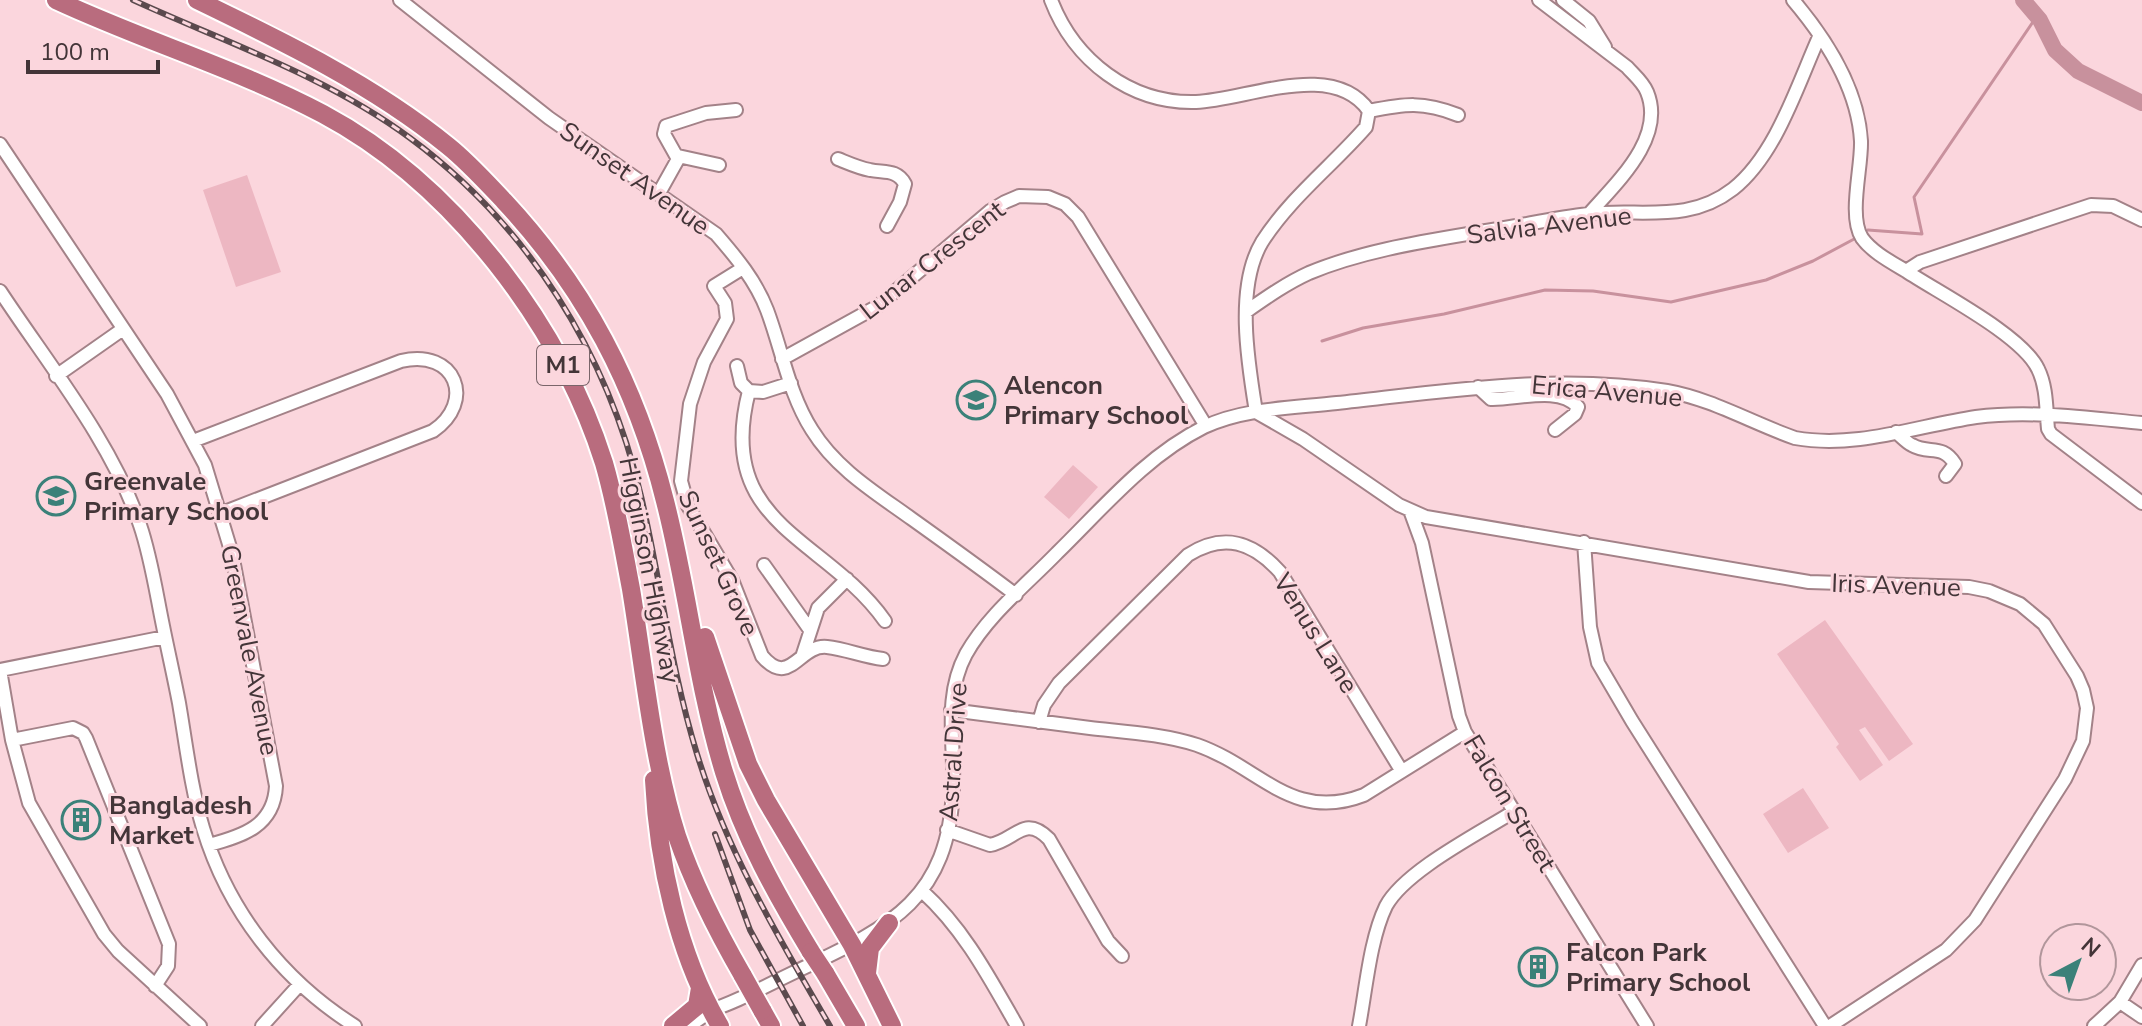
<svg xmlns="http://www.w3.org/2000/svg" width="2142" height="1026" viewBox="0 0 2142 1026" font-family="'Nunito Sans',sans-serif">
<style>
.green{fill:#edb7c2}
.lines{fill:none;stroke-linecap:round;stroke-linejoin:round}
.stream{stroke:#c8919d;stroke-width:3}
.river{stroke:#c8919d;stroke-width:16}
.minor-casing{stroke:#a38288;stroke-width:16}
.highway-casing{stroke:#fff;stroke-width:22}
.minor{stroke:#fff;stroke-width:12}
.highway{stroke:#b96c7e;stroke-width:18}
.rail-casing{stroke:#5b4a4e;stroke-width:6}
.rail{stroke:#fbd6dd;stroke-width:3;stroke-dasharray:9;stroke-linecap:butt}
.highway-bridge-casing{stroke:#fff;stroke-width:22;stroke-linecap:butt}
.highway-bridge{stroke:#b96c7e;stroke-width:18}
.labels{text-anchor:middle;stroke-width:6;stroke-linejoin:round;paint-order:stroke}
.shield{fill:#fbd6dd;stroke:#7a656a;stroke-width:2}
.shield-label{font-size:24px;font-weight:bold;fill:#433538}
.street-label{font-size:26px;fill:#433538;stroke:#fbd6dd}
.poi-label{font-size:26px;font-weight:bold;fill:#433538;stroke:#fbd6dd;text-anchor:start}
</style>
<rect width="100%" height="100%" fill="#fbd6dd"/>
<path class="green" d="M247 175 281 272 236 287 203 190Z
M1073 465 1098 487 1069 519 1044 497Z
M1825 620 1913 744 1889 761 1865 727 1859 730 1883 765 1860 781 1836 747 1839 744 1777 654Z
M1803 788 1829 828 1788 853 1763 814Z"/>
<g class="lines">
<path class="stream" d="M1868 230 1922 234 1914 197 2037 16
M1322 341 1363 328 1444 314 1545 290 1593 291 1671 302 1766 280 1813 261 1856 238"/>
<path class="river" d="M2023 0 2040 20 2055 50 2078 71 2142 103"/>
<defs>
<path id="minor" d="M400 0 549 118 716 234C736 257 756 281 767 310 782 350 789 394 812 430 836 469 876 493 912 519 947 544 982 569 1016 595
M1051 0C1074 60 1130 104 1196 102 1247 100 1333 59 1369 111L1366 127C1332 166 1290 198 1262 242 1235 287 1248 363 1256 412
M1539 0 1627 67C1634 75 1643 82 1647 92 1666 138 1616 183 1589 214
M1563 0 1589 21 1605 47
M1793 0C1826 39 1858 88 1861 141 1862 167 1848 216 1862 238 1872 252 1891 262 1906 271 1939 293 2022 335 2038 369 2047 387 2046 409 2048 429L2051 434 2142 503
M1369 111C1405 104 1423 101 1458 115
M0 144 167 394 205 465 232 554 276 786C274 826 243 836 209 845
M678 156 719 165
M838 159C848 163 859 168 870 170 884 173 897 169 905 184L900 202 887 226
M659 193 678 159 664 134 666 126 706 113 736 110
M743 268 714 286 725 303 727 319 704 362 690 404 681 481 688 506 732 580 762 656C790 689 799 644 827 647 846 649 864 657 883 659
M1906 271 1920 262 2091 205 2113 206 2142 220
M0 291C48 364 112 442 140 525 151 557 156 592 163 626 168 651 174 677 179 703 186 744 191 788 203 828 228 911 282 980 355 1026
M1247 311C1267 297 1287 283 1309 273 1364 250 1427 241 1486 231 1520 226 1554 218 1588 214 1640 208 1688 224 1733 189 1776 155 1797 86 1819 37
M782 359 878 306 990 211 1005 202 1019 196 1048 197 1065 204 1078 217 1206 426
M737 366 741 383 749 391 763 392 791 383
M56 376 123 329
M1478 387 1491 399C1516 400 1559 385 1578 407L1575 414 1555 430
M749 391C714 526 825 536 885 621
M1256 412 1303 439 1399 505 1426 517 1809 582 1969 587 1989 591 2020 604 2044 624 2077 676 2083 690 2087 708 2083 741 2065 779 1975 920 1946 950 1830 1026
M1896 432C1901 436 1906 442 1912 445 1929 455 1942 443 1955 464L1946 476
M193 441 401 361C456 348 476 402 433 431L222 513
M1411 513 1422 543 1459 716 1465 732 1647 1026
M1584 542 1590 627 1598 663 1632 721 1825 1026
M764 565 810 630
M165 637 0 670 12 740 29 803 104 934 118 951 200 1026
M802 657 818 608 847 579
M951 710C997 716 1043 722 1090 728 1125 732 1163 734 1197 745 1260 767 1292 823 1364 795L1465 732
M1039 722 1044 705 1059 683 1188 555C1224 532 1253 542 1280 572L1401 770
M12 740 73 728 83 733 86 738 169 944 168 966 155 986
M947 830 990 845C1016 840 1024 814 1049 839L1108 941 1122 956
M922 891C964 929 989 977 1017 1026
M2120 1002 2142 1017
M705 1012C736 1003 767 985 797 971 887 928 949 902 953 788 955 743 943 697 966 654 988 615 1026 585 1057 553 1103 508 1146 456 1204 427 1244 408 1294 408 1337 403 1447 391 1557 373 1667 391 1712 399 1752 423 1795 438 1856 449 1916 426 1976 417 2030 410 2088 418 2142 423
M262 1026 300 984
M689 1026 711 1011
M1359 1026C1366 989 1370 939 1386 906 1405 871 1478 834 1513 812
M2094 1026 2120 1002 2142 965"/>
<path id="highway" d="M56 0C144 41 238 69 323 114 452 183 560 324 604 463 616 504 623 547 631 589 644 668 653 761 677 836 694 886 717 931 743 976
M197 0C284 42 373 85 448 146 468 162 486 182 504 201 585 288 636 385 665 501 688 590 697 684 724 772 744 837 776 894 811 952
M705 637 748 764 766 800 852 945 892 1026
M654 780C658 862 678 955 720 1026
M825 973 856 1026
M867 973 870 948 889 923
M762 1010 771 1026
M673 1026 697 1006 700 988"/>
</defs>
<use href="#minor" class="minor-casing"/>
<use href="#highway" class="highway-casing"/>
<use href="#minor" class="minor"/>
<use href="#highway" class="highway"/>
<defs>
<path id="rail" d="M133 0C227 43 326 76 410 138 528 225 608 354 641 496 661 582 671 670 697 754 727 852 779 938 830 1026
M715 834 750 930 803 1026"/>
</defs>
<use href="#rail" class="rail-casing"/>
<use href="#rail" class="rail"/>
<defs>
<path id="highway-bridge" d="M811 952 825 973
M743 976 762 1010"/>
</defs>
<use href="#highway-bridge" class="highway-bridge-casing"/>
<use href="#highway-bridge" class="highway-bridge"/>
</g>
<defs>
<symbol id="school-ring" viewBox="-11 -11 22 22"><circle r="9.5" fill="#fbd6dd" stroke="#3b8179" stroke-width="1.5"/><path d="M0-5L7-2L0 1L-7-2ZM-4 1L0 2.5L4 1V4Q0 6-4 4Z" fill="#3b8179"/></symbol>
<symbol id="building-ring" viewBox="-11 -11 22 22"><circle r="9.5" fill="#fbd6dd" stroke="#3b8179" stroke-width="1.5"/><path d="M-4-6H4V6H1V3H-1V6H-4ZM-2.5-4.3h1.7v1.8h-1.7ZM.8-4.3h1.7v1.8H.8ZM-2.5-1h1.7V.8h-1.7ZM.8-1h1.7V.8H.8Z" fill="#3b8179"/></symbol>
</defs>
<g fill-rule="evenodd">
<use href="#school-ring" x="954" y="378" width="44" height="44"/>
<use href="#school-ring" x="34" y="474" width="44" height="44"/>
<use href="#building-ring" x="59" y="798" width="44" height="44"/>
<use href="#building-ring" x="1516" y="945" width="44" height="44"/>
</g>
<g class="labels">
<rect class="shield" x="537" y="345" width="52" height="40" rx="6"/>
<g class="shield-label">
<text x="563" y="373">M1</text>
</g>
<g class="street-label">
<text transform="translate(635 178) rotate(35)" y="9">Sunset Avenue</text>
<text transform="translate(1549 225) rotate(-7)" y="9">Salvia Avenue</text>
<text transform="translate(932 260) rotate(-38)" y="9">Lunar Crescent</text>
<text transform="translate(1607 391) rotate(5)" y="9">Erica Avenue</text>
<text transform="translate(719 563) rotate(65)" y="9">Sunset Grove</text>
<text transform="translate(650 570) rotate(79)" y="9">Higginson Highway</text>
<text transform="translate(1896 585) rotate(2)" y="9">Iris Avenue</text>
<text transform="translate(1316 633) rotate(58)" y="9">Venus Lane</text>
<text transform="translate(250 650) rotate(79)" y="9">Greenvale Avenue</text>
<text transform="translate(953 752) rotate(-86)" y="9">Astral Drive</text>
<text transform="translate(1510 803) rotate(59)" y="9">Falcon Street</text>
</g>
<g class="poi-label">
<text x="1004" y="394">Alencon<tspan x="1004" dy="30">Primary School</tspan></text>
<text x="84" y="490">Greenvale<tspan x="84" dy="30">Primary School</tspan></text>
<text x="109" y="814">Bangladesh<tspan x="109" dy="30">Market</tspan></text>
<text x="1566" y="961">Falcon Park<tspan x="1566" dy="30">Primary School</tspan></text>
</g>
</g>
<g transform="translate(2078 962) rotate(41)"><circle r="38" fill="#fbd6dd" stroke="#b1969b" stroke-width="2"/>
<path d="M0-6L14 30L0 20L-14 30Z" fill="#3b8179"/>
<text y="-12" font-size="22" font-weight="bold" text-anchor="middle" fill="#433538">N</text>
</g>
<path d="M28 60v12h130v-12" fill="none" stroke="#433538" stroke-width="4"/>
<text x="40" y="60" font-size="24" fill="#433538" stroke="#fbd6dd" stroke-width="6" paint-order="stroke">100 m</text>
</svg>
